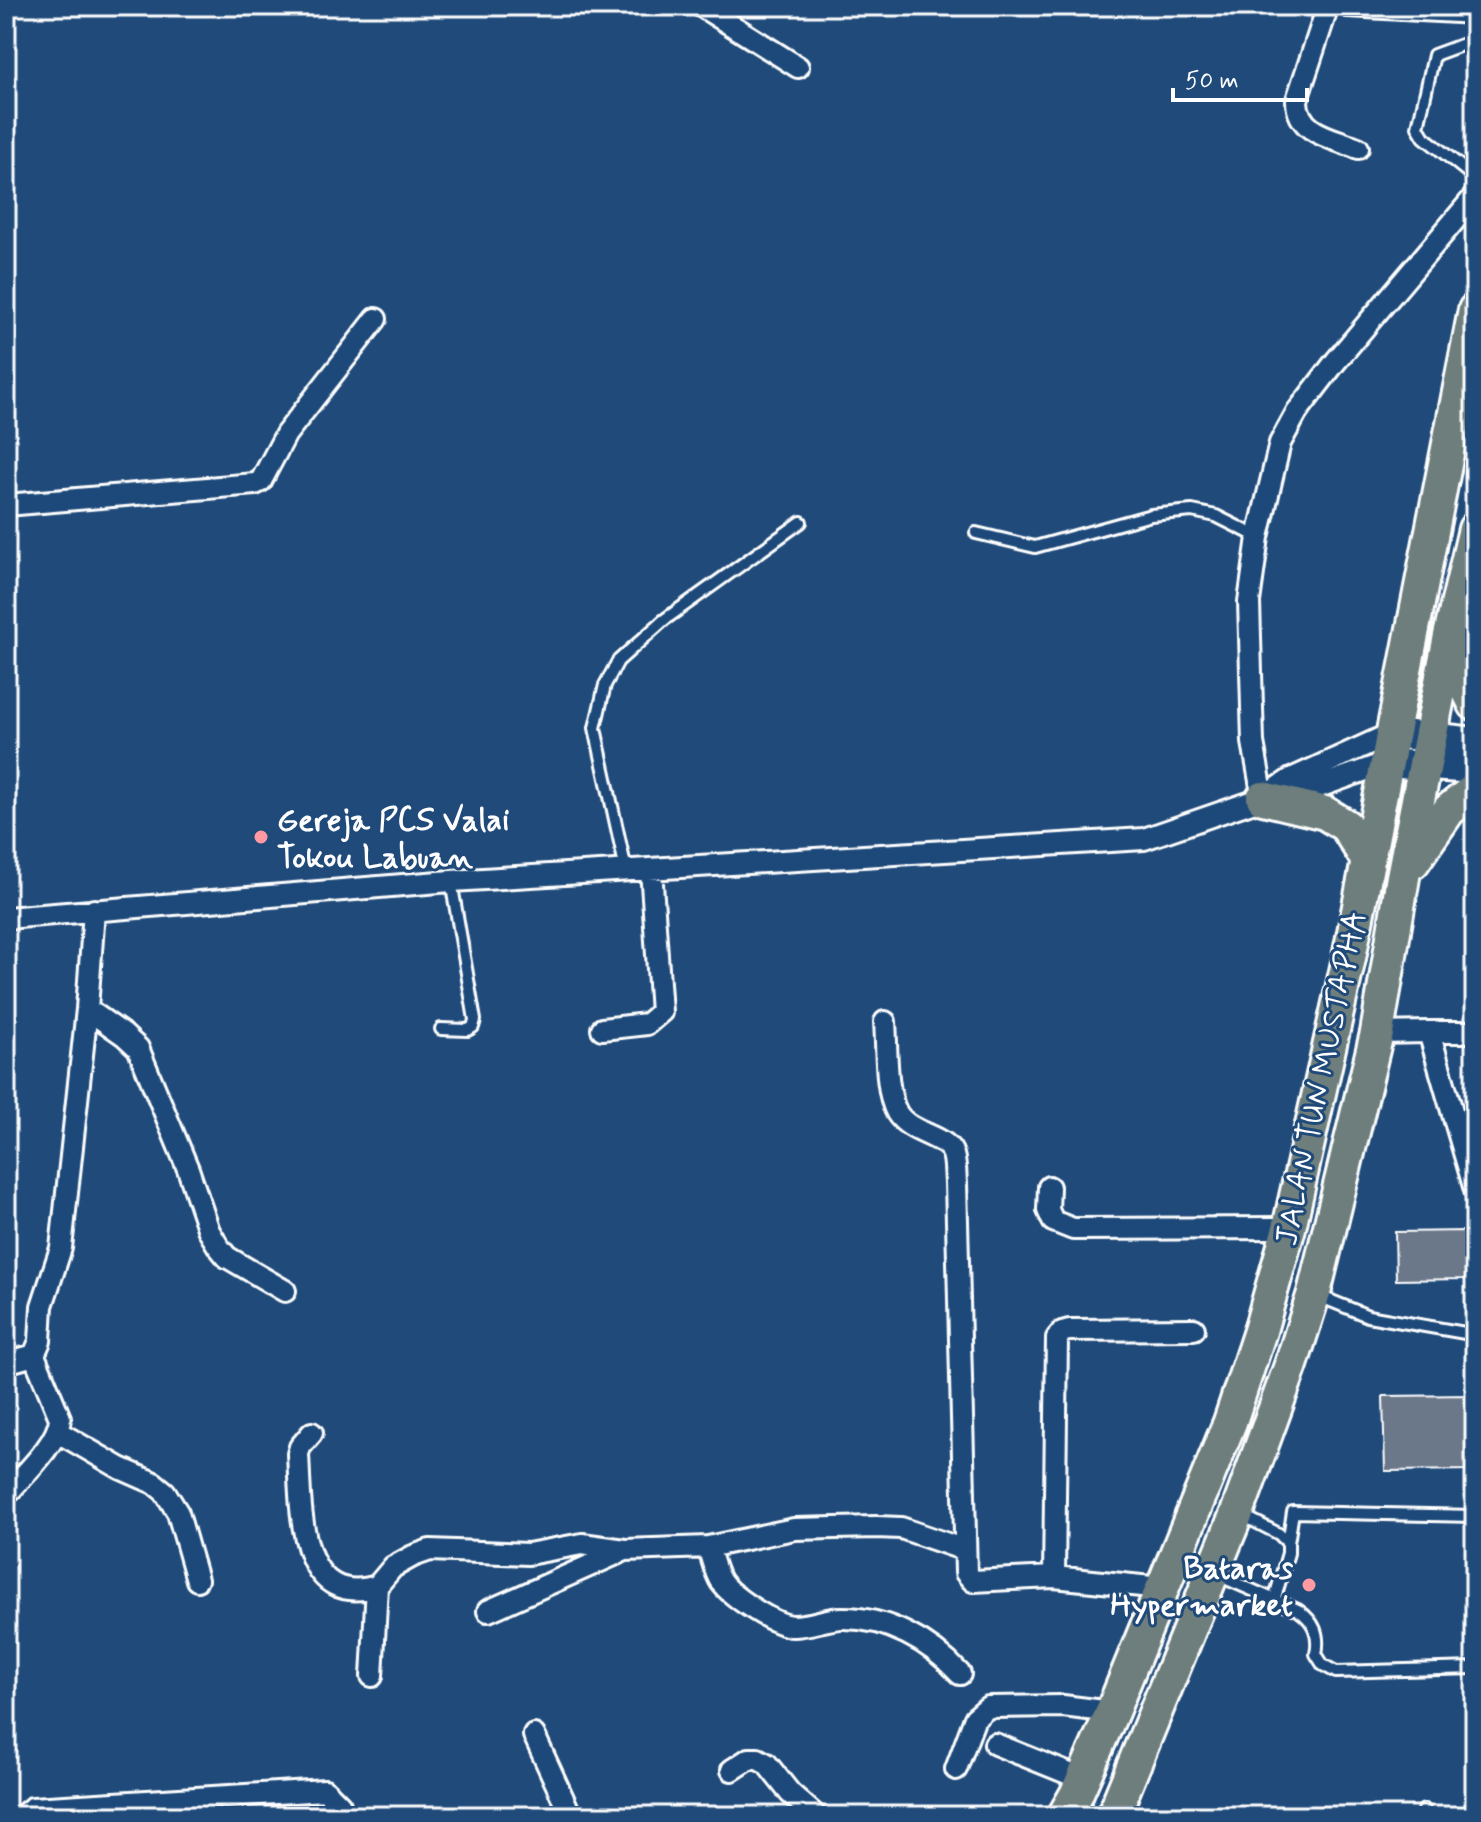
<svg xmlns="http://www.w3.org/2000/svg" width="1481" height="1822" viewBox="0 0 1481 1822" font-family="Mynerve,sans-serif">
<style>
.building{fill:#6b788a;stroke:#fff;stroke-width:2}
.lines{fill:none;stroke-linecap:round;stroke-linejoin:round}
.lane-casing{stroke:#fff;stroke-width:16}
.street-casing{stroke:#fff;stroke-width:26}
.secondary-casing{stroke:#fff;stroke-width:34}
.primary-casing{stroke:#fff;stroke-width:38}
.lane{stroke:#1f4a7a;stroke-width:10}
.street{stroke:#1f4a7a;stroke-width:20}
.secondary{stroke:#1f4a7a;stroke-width:28}
.primary{stroke:#6d7e7c;stroke-width:32}
.poi-dot{fill:#ff9aa2;stroke:#1f4a7a;stroke-width:3}
.labels{text-anchor:middle;stroke-width:6;stroke-linejoin:round;paint-order:stroke}
.poi-label{font-size:32px;font-weight:bold;fill:#fff;stroke:#1f4a7a;text-anchor:start}
.street-label{font-size:32px;fill:#fff;stroke:#1f4a7a}
</style>
<rect width="100%" height="100%" fill="#1f4a7a"/>
<filter id="ink" filterUnits="userSpaceOnUse"><feTurbulence type="fractalNoise" baseFrequency=".0125" numOctaves="2"/><feDisplacementMap in="SourceGraphic" scale="16" xChannelSelector="R" yChannelSelector="G"/><feConvolveMatrix kernelMatrix="1 2 1 2 8 2 1 2 1" color-interpolation-filters="sRGB"/></filter>
<g filter="url(#ink)">
<path class="building" d="M1467 1231 1468 1279 1396 1280 1395 1232Z
M1475 1395V1470L1385 1471 1383 1396Z"/>
<g class="lines">
<defs>
<path id="lane" d="M1475 40 1434 55 1418 127 1424 137 1475 178
M976 533 1035 547 1151 515 1192 511 1216 516 1258 537
M626 870 595 728 605 685 618 661 664 620 801 522
M441 1029 468 1030 473 1027 475 1020 451 881
M1319 1296 1368 1316 1465 1333
M1242 1515 1279 1534 1288 1543V1553L1274 1601
M1288 1543 1293 1512 1475 1516
M1215 1574 1298 1610C1314 1621 1320 1634 1316 1654L1323 1665 1336 1672 1475 1668
M1423 1816 1424 1810"/>
<path id="street" d="M701 6 798 67
M1328 6 1297 100C1297 134 1333 138 1358 148
M1348 6 1475 13
M6 505 255 484 261 481 286 434 376 319
M1279 796 1296 795 1385 763
M1263 798 1253 742 1249 602 1258 537 1280 443 1297 412 1336 361 1475 196
M6 918 451 881 1144 839 1263 798 1291 779 1392 733
M87 1009 124 1035 138 1048 188 1169 209 1231 218 1246 227 1257 285 1291
M885 1022C887 1047 885 1092 897 1113 910 1134 944 1135 952 1152 956 1160 955 1174 956 1183L966 1573 973 1581 1054 1577 1161 1588
M602 1029 647 1024 661 1012 651 869
M1429 1032H1475
M1377 1033 1429 1032 1475 1190
M1049 1187 1048 1210 1053 1221 1073 1229 1289 1228
M6 1363 34 1355
M58 1432 120 1468 154 1483 165 1492 178 1513 197 1580
M312 1433 300 1447 298 1454C301 1503 296 1610 377 1586
M6 1495C22 1476 59 1443 60 1418L34 1355 40 1341 42 1306 61 1248 87 1009 94 910
M708 1547C712 1558 715 1573 721 1582 732 1597 774 1625 793 1626 809 1626 825 1619 841 1618 887 1617 931 1642 960 1674
M1054 1577 1057 1338 1062 1332 1069 1330 1194 1329
M488 1611 625 1550
M372 1676 377 1586 393 1567 413 1556 430 1550 528 1554 582 1544 625 1550 708 1547 794 1529 876 1527 901 1528 965 1550
M534 1735 571 1816
M995 1744 1082 1779
M956 1769 975 1718 988 1707 1063 1706 1112 1712
M732 1770 749 1759H758L767 1764 790 1793 816 1816
M22 1816 32 1808 325 1790 340 1805 342 1816"/>
<path id="secondary" d="M1392 733 1475 742
M1385 763 1475 769"/>
<path id="primary" d="M1449 652 1475 704
M1263 798 1325 813 1346 826 1367 859
M1413 862 1449 810 1475 789
M1064 1816 1076 1795 1112 1712 1230 1422 1260 1331 1289 1228 1349 958 1475 310
M1113 1816 1237 1513 1291 1365 1314 1293 1377 1033 1403 877 1450 636 1475 529"/>
</defs>
<use href="#lane" class="lane-casing"/>
<use href="#street" class="street-casing"/>
<use href="#secondary" class="secondary-casing"/>
<use href="#primary" class="primary-casing"/>
<use href="#lane" class="lane"/>
<use href="#street" class="street"/>
<use href="#secondary" class="secondary"/>
<use href="#primary" class="primary"/>
</g>
</g>
<g class="poi-dot">
<circle cx="261" cy="837" r="8"/>
<circle cx="1309" cy="1585" r="8"/>
</g>
<g class="labels">
<g class="poi-label">
<text x="277" y="830">Gereja PCS Valai<tspan x="277" dy="37">Tokou Labuan</tspan></text>
<text x="1293" y="1578" text-anchor="end">Bataras<tspan x="1293" dy="37">Hypermarket</tspan></text>
</g>
<g class="street-label">
<text transform="translate(1320 1078) rotate(-78)" y="11">JALAN TUN MUSTAPHA</text>
</g>
</g>
<rect width="1481" height="1822" fill="none" stroke="#1f4a7a" stroke-width="32"/>
<rect x="16" y="16" width="1449" height="1790" fill="none" stroke="#fff" stroke-width="3" filter="url(#ink)"/>
<path d="M1173 88v12h134v-12" fill="none" stroke="#ffffff" stroke-width="4"/>
<text x="1185" y="88" font-size="24" fill="#ffffff" stroke="#1f4a7a" stroke-width="6" paint-order="stroke">50 m</text>
</svg>
